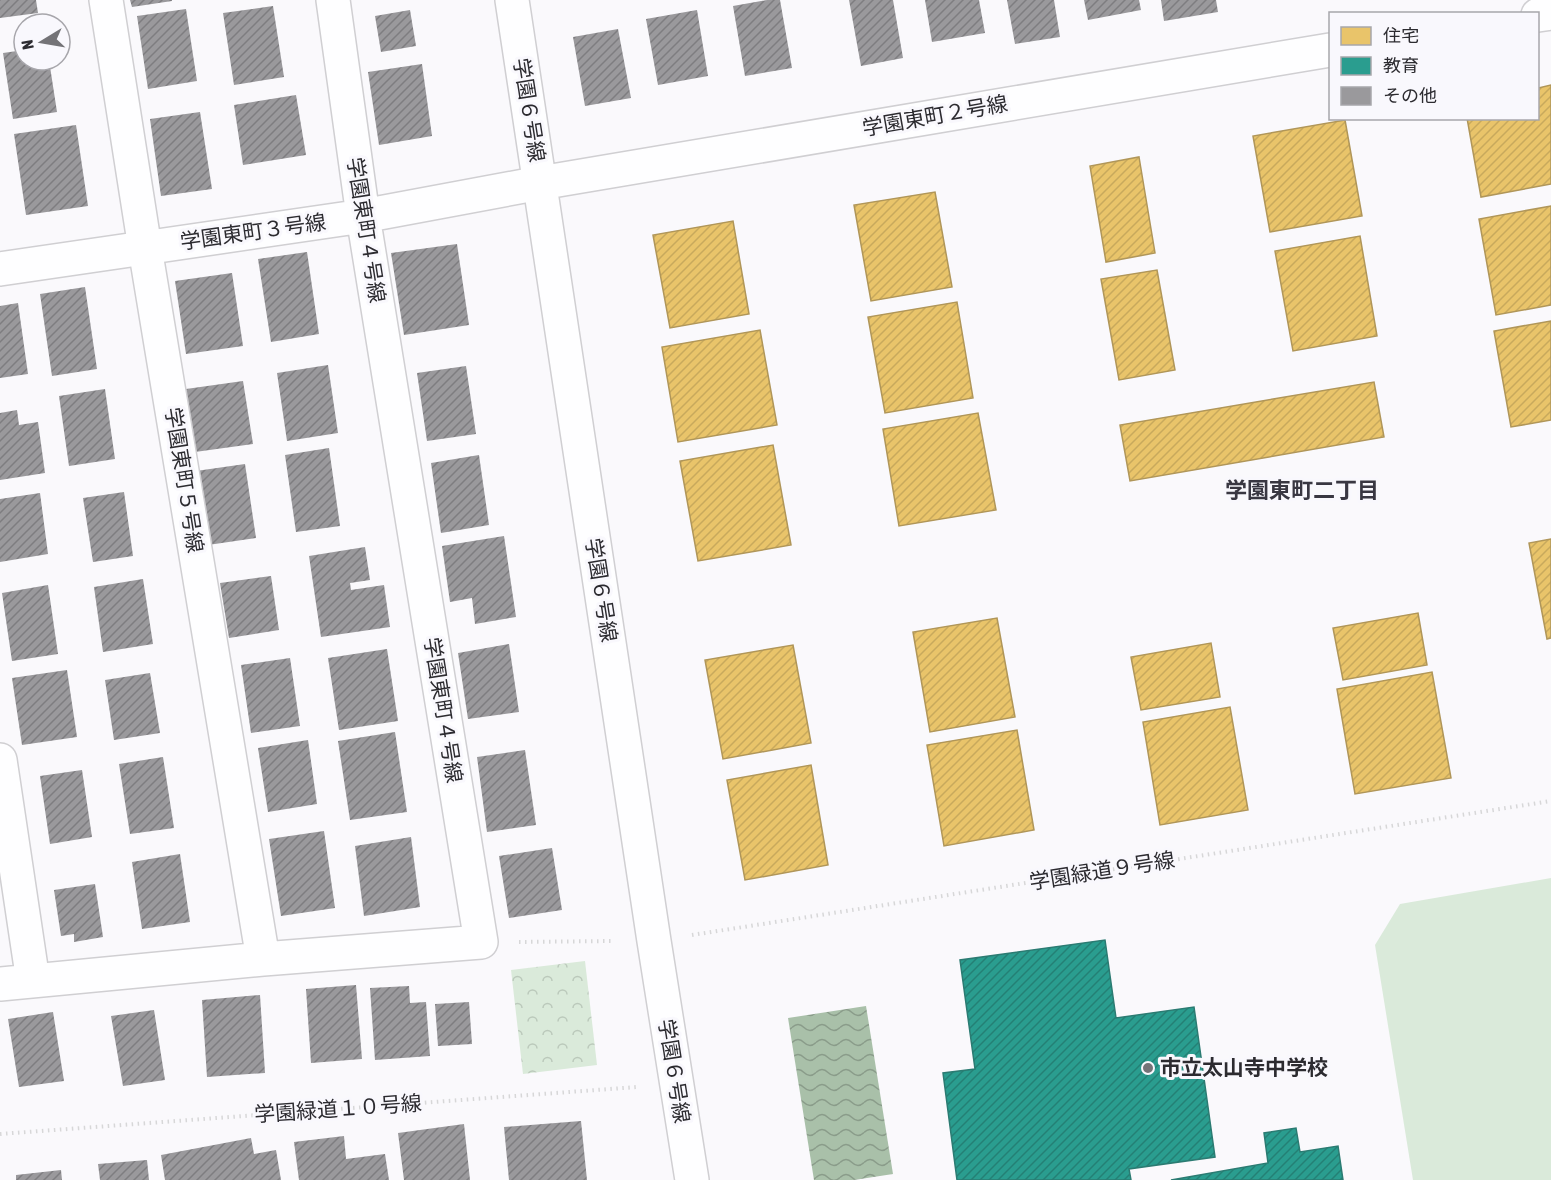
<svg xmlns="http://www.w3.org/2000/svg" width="1551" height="1180" viewBox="0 0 1551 1180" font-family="'Asap Condensed','Noto Sans JP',sans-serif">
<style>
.park{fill:url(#park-crowns)}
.pitch{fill:#daeada}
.water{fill:url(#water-waves)}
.homes{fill:url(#homes-hatch);stroke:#b09659;stroke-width:1.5}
.schools{fill:url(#schools-hatch);stroke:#2b7b72;stroke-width:1.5}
.building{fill:url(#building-hatch)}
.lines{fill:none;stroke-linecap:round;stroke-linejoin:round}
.minor-casing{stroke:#d0cfd2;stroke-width:36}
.tertiary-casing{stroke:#d0cfd2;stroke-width:36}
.path{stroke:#d7d7d8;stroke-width:4;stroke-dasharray:1.5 4.5;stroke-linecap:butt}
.minor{stroke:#fefeff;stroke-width:33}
.tertiary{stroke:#fefeff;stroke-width:33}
.poi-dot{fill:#747377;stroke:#f9f8fd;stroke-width:2}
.labels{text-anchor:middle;stroke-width:6;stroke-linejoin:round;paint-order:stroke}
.street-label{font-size:21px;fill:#2c2b30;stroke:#f9f8fd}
.poi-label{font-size:21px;font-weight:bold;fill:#2c2b30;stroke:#f9f8fd;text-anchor:start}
.neighbourhood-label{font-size:22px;font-weight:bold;fill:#393742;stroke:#f9f8fd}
</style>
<defs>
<pattern id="park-crowns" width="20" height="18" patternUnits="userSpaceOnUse" patternTransform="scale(1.5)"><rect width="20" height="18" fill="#daeada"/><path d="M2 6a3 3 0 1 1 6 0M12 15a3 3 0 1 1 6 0" fill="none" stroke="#bbc9bb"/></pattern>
<pattern id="water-waves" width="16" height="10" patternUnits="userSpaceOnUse" patternTransform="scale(1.5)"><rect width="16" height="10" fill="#a9c0a9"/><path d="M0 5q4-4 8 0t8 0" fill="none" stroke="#8a9c8a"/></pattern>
<pattern id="homes-hatch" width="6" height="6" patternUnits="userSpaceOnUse" patternTransform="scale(1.5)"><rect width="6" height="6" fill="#e9c46a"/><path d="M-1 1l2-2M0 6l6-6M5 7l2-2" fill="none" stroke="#c8a95c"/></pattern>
<pattern id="schools-hatch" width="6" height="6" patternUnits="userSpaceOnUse" patternTransform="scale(1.5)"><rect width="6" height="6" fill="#2a9d8f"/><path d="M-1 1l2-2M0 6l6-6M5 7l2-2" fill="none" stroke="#248075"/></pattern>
<pattern id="building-hatch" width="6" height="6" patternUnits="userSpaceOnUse" patternTransform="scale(1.5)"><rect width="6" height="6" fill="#9a999c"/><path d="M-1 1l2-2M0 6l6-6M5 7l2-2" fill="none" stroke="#7e7d80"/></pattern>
</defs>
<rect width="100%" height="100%" fill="#faf9fc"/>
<path class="park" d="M585 961 597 1065 523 1074 511 970Z"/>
<path class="pitch" d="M1551 878V1180H1413L1375 945 1400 904Z"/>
<path class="water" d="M866 1006 893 1174 854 1180H814L788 1018Z"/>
<path class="homes" d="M1551 85V184L1481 197 1467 118H1538V88Z
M1345 120 1362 216 1270 232 1253 136Z
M1139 157 1155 253 1106 262 1090 166Z
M935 192 952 287 871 301 854 205Z
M1551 206V305L1496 315 1479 219Z
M733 221 749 314 670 328 653 235Z
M1360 236 1377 336 1293 351 1275 251Z
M1157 270 1175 370 1119 380 1101 279Z
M957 302 973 398 885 413 868 317Z
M1551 321V420L1511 427 1494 331Z
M760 330 777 425 678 442 662 347Z
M1374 382 1384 437 1130 481 1120 425Z
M978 413 996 510 899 526 883 429Z
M773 445 791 545 698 561 680 461Z
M1551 539V638L1547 639 1529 543Z
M1418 613 1427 665 1343 680 1333 628Z
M997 618 1015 717 930 732 913 632Z
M1211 643 1220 697 1141 710 1131 657Z
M793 645 811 743 723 759 705 660Z
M1432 672 1451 778 1355 794 1337 689Z
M1230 707 1248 810 1160 825 1143 722Z
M1017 730 1034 830 944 846 927 745Z
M811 765 828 865 745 880 727 780Z"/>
<path class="schools" d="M1105 940 1116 1018 1194 1007 1215 1157 1129 1169 1131 1180H957L943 1073 975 1069 960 960Z
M1296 1128 1300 1152 1338 1146 1343 1180H1171L1268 1163 1264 1133Z"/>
<path class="building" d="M0 0H36L38 13 0 18Z
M130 0H172V1L132 7Z
M767 0H780L792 68 745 76 733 6Z
M849 0H893L903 58 861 66Z
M925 0H979L985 33 932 42Z
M1007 0H1054L1060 37 1015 44Z
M1084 0H1139L1141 10 1088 20Z
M1161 0H1216L1218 12 1164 21Z
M273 6 284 77 234 85 223 13Z
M186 9 197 81 148 89 137 16Z
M410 10 416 46 381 52 375 16Z
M697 10 708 76 658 85 646 19Z
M618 29 631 98 585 106 573 37Z
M24 50V60H49L57 112 13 119 3 53Z
M422 64 432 136 379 145 368 72Z
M296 95 306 155 243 165 234 105Z
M200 112 212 189 161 196 150 119Z
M76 125 88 206 26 215 14 134Z
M457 244 469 325 404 335 391 253Z
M307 252 319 334 271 342 258 259Z
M232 273 243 346 186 354 175 281Z
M85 287 97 369 52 376 40 294Z
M18 303 28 374 0 378V306Z
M328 365 338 433 287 441 277 373Z
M466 366 476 434 427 441 417 373Z
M243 381 253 444 195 452 186 389Z
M105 389 115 459 69 466 59 396Z
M17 410 19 425 38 422 45 473 0 480V413Z
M329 448 340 526 296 532 285 455Z
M479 455 489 525 441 533 431 463Z
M245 464 256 538 208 545 196 471Z
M124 492 133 556 93 562 83 498Z
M40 493 48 554 0 562V499Z
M504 536 516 617 475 624 472 598 450 602 442 546Z
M365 547 370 580 350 583 351 590 384 585 390 627 321 637 309 556Z
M271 576 279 630 229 638 220 583Z
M143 579 153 644 103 652 94 587Z
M48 585 58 654 12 661 2 593Z
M509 644 519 712 468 719 458 653Z
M387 649 398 721 339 730 328 658Z
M290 658 300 726 251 733 241 665Z
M67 670 77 737 22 745 12 678Z
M150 673 160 733 114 740 105 680Z
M395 732 407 812 350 820 338 741Z
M308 740 317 804 268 812 258 748Z
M525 750 536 825 487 832 477 757Z
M163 757 174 828 130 834 119 764Z
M82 770 92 837 50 844 40 776Z
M324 831 335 908 281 916 269 839Z
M411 837 420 907 364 916 355 846Z
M552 848 562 910 509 918 499 856Z
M180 854 190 922 142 929 132 862Z
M95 884 103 937 74 942V934L61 936 54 890Z
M356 985 362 1059 311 1063 306 989Z
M409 986 410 1003 426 1002 430 1056 375 1060 370 988Z
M260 995 265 1073 207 1077 202 1000Z
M469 1002 472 1044 438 1046 435 1004Z
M154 1010 165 1080 123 1086 111 1016Z
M53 1012 64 1081 19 1087 8 1019Z
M581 1121 587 1180H509L504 1127Z
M464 1124 470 1180H404L398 1133Z
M344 1136 346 1159 385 1154 389 1180H299L294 1142Z
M251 1138 254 1154 276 1150 281 1180H165L161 1155Z
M147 1160 149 1180H100L98 1164Z
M61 1170 62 1180H16V1175Z"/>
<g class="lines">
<defs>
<path id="minor" d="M106 0 145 248 263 959
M0 269 363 216 540 183
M0 760 33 981
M0 984 263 959 481 942 363 216 333 0"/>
<path id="tertiary" d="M512 0 654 941 692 1180
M1538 15 1551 13
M540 183 1330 50"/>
</defs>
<use href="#minor" class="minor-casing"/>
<use href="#tertiary" class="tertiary-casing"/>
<path class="path" d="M692 935 1551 801
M519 942 613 941
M0 1134 637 1087"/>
<use href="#minor" class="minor"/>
<use href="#tertiary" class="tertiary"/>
</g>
<circle class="poi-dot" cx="1148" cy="1068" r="6"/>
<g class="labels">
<g class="street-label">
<text transform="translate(529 110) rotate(81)" y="7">学園６号線</text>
<text transform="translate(935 116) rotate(-10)" y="7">学園東町２号線</text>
<text transform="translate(366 230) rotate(81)" y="7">学園東町４号線</text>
<text transform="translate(253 232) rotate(-8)" y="7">学園東町３号線</text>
<text transform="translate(184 480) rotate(81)" y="7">学園東町５号線</text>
<text transform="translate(601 590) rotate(81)" y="7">学園６号線</text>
<text transform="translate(443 710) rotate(81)" y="7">学園東町４号線</text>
<text transform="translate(1102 871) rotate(-9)" y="7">学園緑道９号線</text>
<text transform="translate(674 1071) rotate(81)" y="7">学園６号線</text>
<text transform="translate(338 1109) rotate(-4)" y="7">学園緑道１０号線</text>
</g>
<g class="poi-label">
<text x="1160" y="1075">市立太山寺中学校</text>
</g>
<g class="neighbourhood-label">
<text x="1302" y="498">学園東町二丁目</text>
</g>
</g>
<rect x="1329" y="12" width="210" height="108" fill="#f9f8fd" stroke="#a7a6ab" stroke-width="1.5"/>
<rect x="1341" y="27" width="30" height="18" fill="#e9c46a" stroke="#a7a6ab" stroke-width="1.5"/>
<text x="1383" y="42" font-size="18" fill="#2c2b30">住宅</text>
<rect x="1341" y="57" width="30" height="18" fill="#2a9d8f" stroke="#a7a6ab" stroke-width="1.5"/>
<text x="1383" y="72" font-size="18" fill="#2c2b30">教育</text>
<rect x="1341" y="87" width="30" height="18" fill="#9a999c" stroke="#a7a6ab" stroke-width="1.5"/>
<text x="1383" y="102" font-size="18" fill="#2c2b30">その他</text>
<g transform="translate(42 42) rotate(259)"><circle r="28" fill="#f9f8fd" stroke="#a7a6ab" stroke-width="1.5"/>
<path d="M0-4.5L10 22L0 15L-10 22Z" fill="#747377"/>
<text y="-9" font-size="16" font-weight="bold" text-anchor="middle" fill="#2c2b30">N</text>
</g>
</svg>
